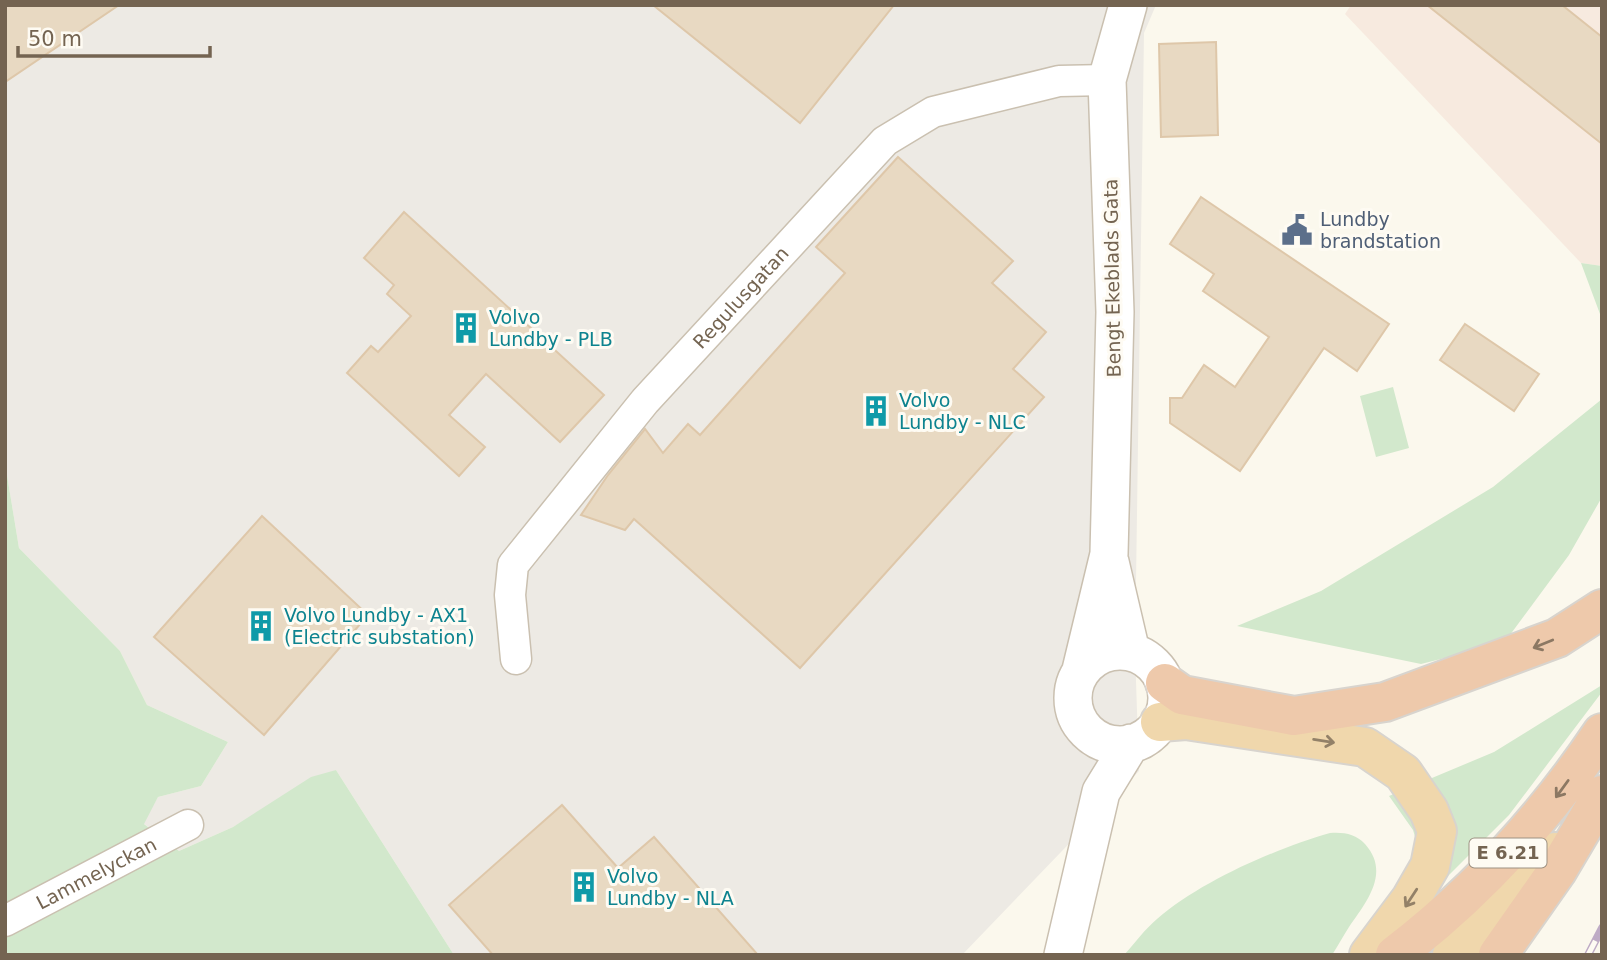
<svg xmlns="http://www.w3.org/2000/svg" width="1607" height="960" viewBox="0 0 1607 960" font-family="'DejaVu Sans',sans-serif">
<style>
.commercial{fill:#f7eadf}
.industrial{fill:#edeae4}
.green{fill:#d2e8cc}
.building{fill:#e8d9c2;stroke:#dec7a9;stroke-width:2}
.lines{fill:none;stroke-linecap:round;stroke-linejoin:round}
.minor-casing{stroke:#cac0b0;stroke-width:33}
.tertiary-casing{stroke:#cac0b0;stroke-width:40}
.trunk-casing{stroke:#d8d4ce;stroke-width:42}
.motorway-casing{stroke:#d8d4ce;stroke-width:42}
.minor{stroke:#fff;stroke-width:30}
.tertiary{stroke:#fff;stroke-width:37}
.trunk{stroke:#f0d7ac;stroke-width:38}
.motorway{stroke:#eec9ab;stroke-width:38}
.rail-casing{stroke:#beabc5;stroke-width:8}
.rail{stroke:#fefbf3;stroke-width:5;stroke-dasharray:16;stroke-linecap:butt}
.oneway{stroke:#8c7863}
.oneway2{stroke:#938168}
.labels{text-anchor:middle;stroke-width:6;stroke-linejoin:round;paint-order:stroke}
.shield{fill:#fefbf3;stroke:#9d9182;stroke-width:2}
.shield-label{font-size:18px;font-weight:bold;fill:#746451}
.service-label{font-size:19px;fill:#4e5e75;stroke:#fefbf3;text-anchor:start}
.street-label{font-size:19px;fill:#746451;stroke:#fefbf3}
.culture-label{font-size:19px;fill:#0d838f;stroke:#fefbf3;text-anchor:start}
</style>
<rect width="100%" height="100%" fill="#fbf8ed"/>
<path class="commercial" d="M1351 5H1602V266L1581 263 1345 14Z"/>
<path class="industrial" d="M5 5H1156L1144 33 1135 651 1139 771 962 955H454L336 770 233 827 179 851 143 823 158 797 201 786 228 742 147 705 120 651 19 548 5 463Z"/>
<path class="green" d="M1581 263 1602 266V320L1600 314Z
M1393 387 1409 448 1376 457 1360 396Z
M1602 399V497L1569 555 1504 643 1421 664 1237 626 1321 591 1493 487Z
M5 463 19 548 120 651 147 705 228 742 201 786 158 797 144 824 179 851 233 827 311 777 336 770 454 955H5Z
M1602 685V692L1509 815 1404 920 1419 850 1413 830 1389 796 1494 752Z
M1330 833C1344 832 1356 834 1365 844 1391 873 1366 902 1349 927 1343 936 1338 946 1332 955H1124C1135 943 1145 929 1157 919 1201 881 1275 849 1330 833Z"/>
<path class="building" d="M5 5H119L5 82Z
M653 5H894L800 123Z
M1427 5H1562L1602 37V144Z
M1216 42 1218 135 1161 137 1159 44Z
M898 157 1013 261 992 283 1046 332 1013 369 1044 397 800 668 634 519 625 530 581 515 608 475 645 429 663 453 688 424 700 435 845 273 816 247Z
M1201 197 1389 324 1357 371 1324 348 1240 471 1170 423V398H1182L1204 365 1235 387 1269 337 1203 291 1214 274 1170 244Z
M404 212 604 395 560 442 486 374 449 415 485 447 459 476 347 373 371 346 378 352 411 316 387 294 394 285 364 258Z
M1465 324 1539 374 1514 411 1440 360Z
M262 516 368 615 264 735 154 637Z
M562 805 618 868 654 837 758 955H493L449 905Z"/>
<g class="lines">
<defs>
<g id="minor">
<path id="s1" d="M516 659 510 595 513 565 645 401 885 141 933 112 1059 81 1107 80"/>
<path id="s2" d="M5 921 188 825"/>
</g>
<path id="tertiary" d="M1110 562 1131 652
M1073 698a47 47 0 1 1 94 0a47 47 0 1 1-94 0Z
M1081 670 1109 554 1115 312 1107 80 1128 5
M1063 955 1101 792 1131 743"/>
<path id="trunk" d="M1160 722 1186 720 1365 747 1403 773 1429 811 1437 831 1430 866 1411 899 1369 955
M1452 955 1499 912 1555 852"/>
<path id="motorway" d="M1165 683 1182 695 1294 716 1385 702 1557 638 1602 609
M1395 955C1476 893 1545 818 1602 733
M1498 955 1557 871 1602 795"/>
</defs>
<use href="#minor" class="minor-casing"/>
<use href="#tertiary" class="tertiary-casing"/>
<use href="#trunk" class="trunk-casing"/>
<use href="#motorway" class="motorway-casing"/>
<use href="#minor" class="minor"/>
<use href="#tertiary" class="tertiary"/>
<use href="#trunk" class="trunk"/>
<use href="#motorway" class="motorway"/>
<defs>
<path id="rail" d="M1588 955 1602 928"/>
</defs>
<use href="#rail" class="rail-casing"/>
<use href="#rail" class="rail"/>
</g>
<defs><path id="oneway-shaft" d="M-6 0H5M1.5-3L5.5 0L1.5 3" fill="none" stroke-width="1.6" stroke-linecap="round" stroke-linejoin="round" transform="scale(1.75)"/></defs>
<g class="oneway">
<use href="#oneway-shaft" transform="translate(1543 644) rotate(158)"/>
<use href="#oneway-shaft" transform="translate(1562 789) rotate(126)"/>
</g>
<g class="oneway2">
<use href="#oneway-shaft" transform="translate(1324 741) rotate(9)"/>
<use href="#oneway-shaft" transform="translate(1411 898) rotate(123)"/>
</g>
<defs>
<symbol id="civic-bare" viewBox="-9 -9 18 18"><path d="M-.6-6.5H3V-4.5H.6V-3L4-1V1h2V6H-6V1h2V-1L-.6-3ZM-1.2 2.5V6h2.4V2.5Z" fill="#5c6f8a" stroke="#fefbf3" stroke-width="2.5" paint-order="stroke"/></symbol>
<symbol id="building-bare" viewBox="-9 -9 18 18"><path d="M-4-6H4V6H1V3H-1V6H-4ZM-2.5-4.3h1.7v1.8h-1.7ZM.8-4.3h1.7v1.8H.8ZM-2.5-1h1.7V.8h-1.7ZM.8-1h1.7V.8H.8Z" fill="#0f9aa8" stroke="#fefbf3" stroke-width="2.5" paint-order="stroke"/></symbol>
</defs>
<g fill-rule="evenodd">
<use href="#civic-bare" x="1275" y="208" width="44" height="44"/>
<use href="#building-bare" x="444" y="306" width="44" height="44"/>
<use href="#building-bare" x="854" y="389" width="44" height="44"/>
<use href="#building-bare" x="239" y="604" width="44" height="44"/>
<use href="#building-bare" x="562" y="865" width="44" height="44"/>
</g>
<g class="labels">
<rect class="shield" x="1469.5" y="838.5" width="77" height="29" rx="5"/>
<g class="shield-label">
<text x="1508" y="859">E 6.21</text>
</g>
<g class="service-label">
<text x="1320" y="226">Lundby<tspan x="1320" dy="22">brandstation</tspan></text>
</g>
<g class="street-label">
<text transform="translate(1112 278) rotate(-91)" y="7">Bengt Ekeblads Gata</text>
<text dy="7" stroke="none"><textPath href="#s1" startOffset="446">Regulusgatan</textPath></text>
<text dy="7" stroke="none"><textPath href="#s2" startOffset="103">Lammelyckan</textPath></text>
</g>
<g class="culture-label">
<text x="489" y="324">Volvo<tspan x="489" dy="22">Lundby - PLB</tspan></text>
<text x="899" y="407">Volvo<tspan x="899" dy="22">Lundby - NLC</tspan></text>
<text x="284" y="622">Volvo Lundby - AX1<tspan x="284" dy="22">(Electric substation)</tspan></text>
<text x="607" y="883">Volvo<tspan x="607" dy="22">Lundby - NLA</tspan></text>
</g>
</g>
<rect width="1607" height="960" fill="none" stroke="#746451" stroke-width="14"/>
<path d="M18 46v10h192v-10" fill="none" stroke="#746451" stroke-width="3.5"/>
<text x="28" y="46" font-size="21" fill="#746451" stroke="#fefbf3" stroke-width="5" paint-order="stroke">50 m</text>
</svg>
